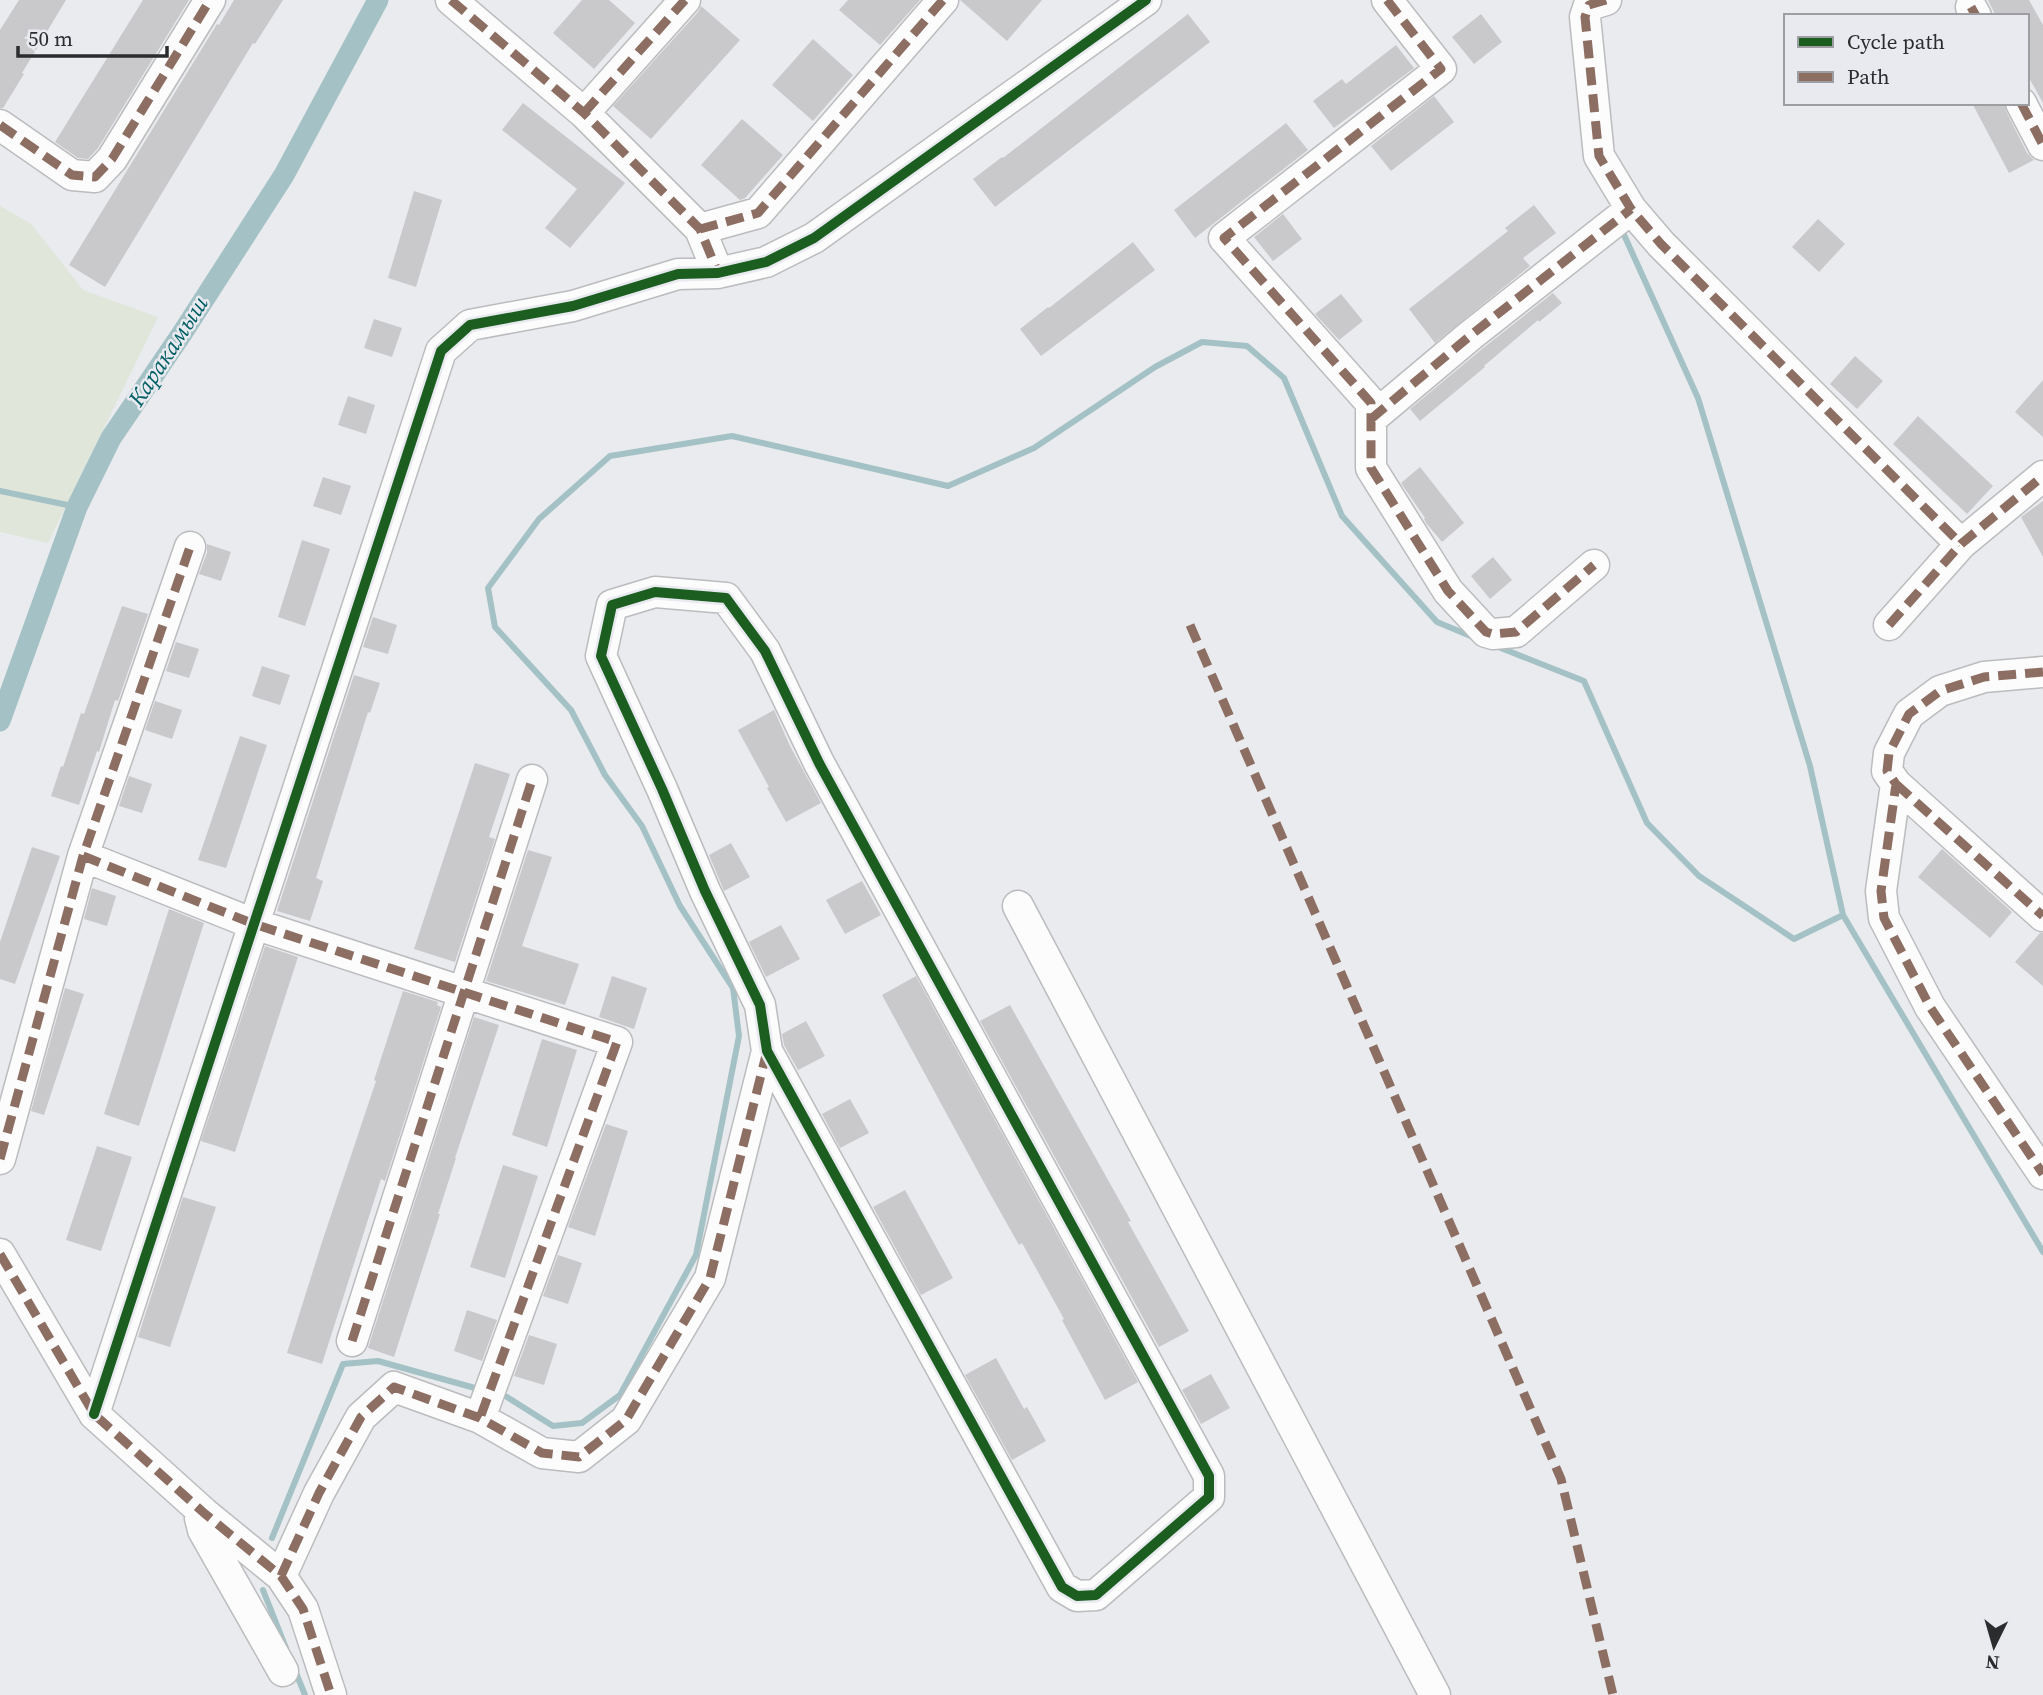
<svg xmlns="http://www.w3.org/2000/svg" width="2043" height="1695" viewBox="0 0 2043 1695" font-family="'Source Serif 4',serif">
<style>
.green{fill:#e0e6da}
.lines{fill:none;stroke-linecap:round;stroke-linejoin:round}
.stream{stroke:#a4c2c5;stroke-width:6}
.canal{stroke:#a4c2c5;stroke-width:21}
.building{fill:#c9c9cb}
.minor-casing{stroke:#bbbcbe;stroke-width:33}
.minor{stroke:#fcfcfc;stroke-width:30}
.quiet{stroke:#8d6e63;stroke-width:9;stroke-dasharray:18 9;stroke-linecap:butt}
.cycleway-casing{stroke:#e8eaef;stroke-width:15}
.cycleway{stroke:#1b5e20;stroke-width:10}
.labels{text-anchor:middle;stroke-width:5;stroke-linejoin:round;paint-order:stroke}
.water-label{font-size:23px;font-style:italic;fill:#006065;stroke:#e8eaef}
</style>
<rect width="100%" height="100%" fill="#e9ebee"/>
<path class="green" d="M0 206 31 224 83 290 158 317 48 543 0 532Z"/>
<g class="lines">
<path class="stream" d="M1620 226 1698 398 1810 766 1843 915 2043 1252
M0 491 77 507
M1496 646 1584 681 1647 823 1699 876 1794 939 1843 915
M507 1397 553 1426 582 1423 620 1395 696 1255 739 1036 733 988 680 906 642 826 605 775 571 710 495 627 488 588 539 519 610 456 732 436 948 486 1034 448 1155 367 1202 342 1247 346 1284 378 1342 516 1437 622 1473 637
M272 1538 343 1364 378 1361 482 1390
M263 1590 286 1648
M294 1668 305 1695"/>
<path class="canal" d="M0 721 77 507 111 438 183 332 284 175 378 0"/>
</g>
<path class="building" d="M19 0H66L22 73 24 74 3 108H0V30Z
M143 0H189L98 148 88 159 78 158 55 142Z
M234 0H283L255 44 253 43 105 287 69 265 217 24 219 25Z
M582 0H609L635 23 594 69 553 33Z
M848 0H920L880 45 839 10Z
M960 0H1042L1007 41Z
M1988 0H2029L2043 25V103L2027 74V16H1996Z
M701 6 740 40 651 139 613 106 698 12Z
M1188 14 1210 42 995 207 973 179 1002 157 1003 158Z
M1481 14 1502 42 1474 64 1452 37Z
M813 39 853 75 813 121 772 85Z
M1396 45 1414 68 1334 128 1313 101 1342 79 1346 84Z
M1434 96 1454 122 1391 171 1371 146Z
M523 103 625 183 570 248 545 228 577 189 502 130Z
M1972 103H2004L2006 111 2027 153 2034 160 2009 173Z
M742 119 783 155 745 198 740 200 701 165Z
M1286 123 1308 150 1195 238 1174 210Z
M414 191 442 200 416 287 388 278Z
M1534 205 1556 233 1523 258 1530 266 1435 343 1409 309 1508 231 1505 228Z
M1283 214 1302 239 1273 261 1254 237Z
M1818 219 1845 244 1819 272 1792 247Z
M1133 242 1155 270 1041 356 1020 329 1048 307 1049 308Z
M1553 293 1562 303 1539 322 1538 320 1484 366 1485 367 1420 421 1410 409 1482 349Z
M1341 294 1363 321 1339 340 1315 314Z
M374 319 402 328 392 357 364 348Z
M1855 356 1883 381 1857 409 1830 384Z
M2043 380V437L2015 412Z
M348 396 375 405 366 434 338 425Z
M1918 416 1993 486 1967 514 1893 444Z
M1420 467 1464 523 1442 542 1426 523 1424 519 1425 518 1401 483Z
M323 477 351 486 341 515 313 506Z
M2043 501V557L2021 517Z
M302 540 330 549 305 626 278 617Z
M207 544 231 552 221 581 199 574 207 553Z
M1493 557 1512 580 1490 599 1471 576Z
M122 606 148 614 118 701 115 700 99 752 97 751 79 805 51 796 61 766 63 767 81 713 84 714Z
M373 617 397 625 388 654 363 647Z
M176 642 199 649 189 678 166 671Z
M262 666 290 675 280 705 252 696Z
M354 675 380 683 370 713 368 712 316 878 323 881 310 921 277 911Z
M155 701 182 710 172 739 145 730Z
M774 710 790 746 821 803 786 822 767 788 769 787 738 730Z
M240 736 267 745 226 868 198 860Z
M475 763 510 774 489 837 495 839 455 962 414 949Z
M129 776 152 784 142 813 119 806Z
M731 843 750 877 724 891 709 855Z
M32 847 60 856 15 984 0 979V942Z
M1942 849 2012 912 1990 938 1918 877Z
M528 850 552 857 522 946 579 964 565 1005 486 981Z
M862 881 881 915 845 934 826 900Z
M92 888 116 896 107 926 84 919Z
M169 909 204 923 139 1126 104 1114Z
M781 925 800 959 766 977 749 942Z
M2040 933H2043V986L2015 962Z
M265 946 298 957 235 1152 201 1141Z
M612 976 647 988 634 1029 599 1017Z
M916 976 1138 1382 1105 1400 1062 1320 1064 1319 1022 1243 1019 1245 988 1190 882 995Z
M65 988 84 994 44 1115 31 1111Z
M403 991 438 1002 437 1005 441 1007 385 1181 381 1179 322 1364 287 1353 323 1239 376 1081 374 1080Z
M1010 1005 1131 1221 1128 1222 1189 1331 1159 1347 980 1021Z
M474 1017 499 1025 455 1158H456L438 1214H440L394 1357 368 1348Z
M806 1021 825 1056 798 1070 784 1045 782 1034Z
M542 1039 577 1050 547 1147 512 1135Z
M850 1099 869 1133 840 1148 822 1114Z
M606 1124 628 1131 595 1236 568 1227Z
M97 1146 132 1157 101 1251 66 1240Z
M503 1165 538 1176 505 1278 470 1267Z
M905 1190 953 1278 921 1295 873 1207Z
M183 1197 216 1207 170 1347 138 1337Z
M558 1255 582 1263 568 1304 543 1296Z
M467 1310 497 1320 482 1361 454 1351Z
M529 1335 557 1344 544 1385 514 1376Z
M996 1358 1024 1409 1027 1407 1046 1441 1012 1460 965 1375Z
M1211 1374 1230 1408 1201 1424 1182 1390Z"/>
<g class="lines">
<defs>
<path id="minor" d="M451 0 584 113 700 229 718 273
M1387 0 1441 69 1224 238 1371 403V468L1448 591 1486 632 1493 634 1516 632 1594 565
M1606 0 1589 5 1585 17 1599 156 1631 209 1661 244 1961 544
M1971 7 1976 16
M2021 103 2043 145
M584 113 685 0
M0 125 72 175 95 177 112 159 210 0
M700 229 758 213 943 0
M1371 419 1471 335 1631 209
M655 592 726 598 765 651 819 763 1209 1476V1497L1096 1595 1077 1596 1062 1587 767 1051 760 1005 705 891 662 789 601 656 612 605Z
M1889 625 1961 544 2043 476
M2043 672 1984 677 1940 691 1909 714 1889 753 1887 771 1896 784 1881 891 1884 918 1930 1007 2043 1174
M1896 784 2043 916
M83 856 254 924 617 1042 480 1418
M1018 906 1435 1695
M0 1159 83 856 190 547
M0 1254 94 1414 204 1513 281 1576 303 1609 331 1695
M352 1341 532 780
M94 1414 441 351 470 325 573 306 678 274 718 273 766 262 814 238 1146 0
M204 1513 200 1518 203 1530 283 1671
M281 1576 319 1493 361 1417 394 1387 480 1418 542 1453 579 1457 626 1420 710 1278 767 1051"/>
</defs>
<use href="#minor" class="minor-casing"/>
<use href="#minor" class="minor"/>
<path class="quiet" d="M451 0 584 113 700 229 718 273
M1387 0 1441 69 1224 238 1371 403V468L1448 591 1486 632 1493 634 1516 632 1594 565
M1606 0 1589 5 1585 17 1599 156 1631 209 1661 244 1961 544
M1971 7 1976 16
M2021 103 2043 145
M584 113 685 0
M0 125 72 175 95 177 112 159 210 0
M700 229 758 213 943 0
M1371 419 1471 335 1631 209
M1190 625 1561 1479 1613 1695
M1889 625 1961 544 2043 476
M2043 672 1984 677 1940 691 1909 714 1889 753 1887 771 1896 784 1881 891 1884 918 1930 1007 2043 1174
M1896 784 2043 916
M83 856 254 924 617 1042 480 1418
M0 1159 83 856 190 547
M0 1254 94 1414 204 1513 281 1576 303 1609 331 1695
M352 1341 532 780
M281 1576 319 1493 361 1417 394 1387 480 1418 542 1453 579 1457 626 1420 710 1278 767 1051"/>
<defs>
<path id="cycleway" d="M655 592 726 598 765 651 819 763 1209 1476V1497L1096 1595 1077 1596 1062 1587 767 1051 760 1005 705 891 662 789 601 656 612 605Z
M94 1414 441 351 470 325 573 306 678 274 718 273 766 262 814 238 1146 0"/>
</defs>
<use href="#cycleway" class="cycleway-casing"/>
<use href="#cycleway" class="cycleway"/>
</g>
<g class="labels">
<g class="water-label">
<text transform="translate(168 351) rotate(-57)" y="8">Каракамыш</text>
</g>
</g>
<rect x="1784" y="14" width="245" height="91" fill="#e8eaef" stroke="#9c9ea2" stroke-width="2"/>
<rect x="1798" y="37" width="35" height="10" fill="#1b5e20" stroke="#9c9ea2" stroke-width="2"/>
<text x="1847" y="49" font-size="21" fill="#2b2c2e">Cycle path</text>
<rect x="1798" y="72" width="35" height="10" fill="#8d6e63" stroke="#9c9ea2" stroke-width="2"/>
<text x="1847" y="84" font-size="21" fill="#2b2c2e">Path</text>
<g transform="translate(1994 1646) rotate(185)" stroke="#e8eaef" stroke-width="5" paint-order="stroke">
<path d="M0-5L12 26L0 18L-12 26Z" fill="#2b2c2e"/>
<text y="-10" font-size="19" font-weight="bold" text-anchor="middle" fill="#2b2c2e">N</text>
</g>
<path d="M18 46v10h149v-10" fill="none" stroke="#2b2c2e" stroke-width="3.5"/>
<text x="28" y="46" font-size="21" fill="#2b2c2e" stroke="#e8eaef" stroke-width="5" paint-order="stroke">50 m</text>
</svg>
